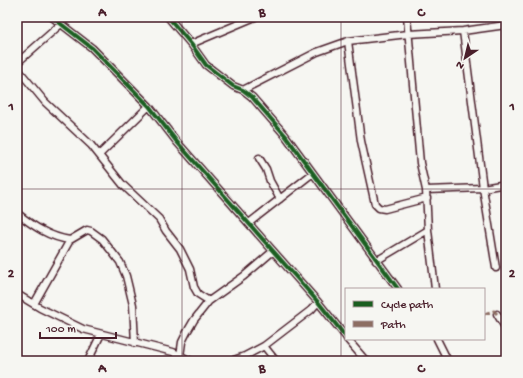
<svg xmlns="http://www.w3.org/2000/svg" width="523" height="378" viewBox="0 0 523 378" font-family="'Gochi Hand',sans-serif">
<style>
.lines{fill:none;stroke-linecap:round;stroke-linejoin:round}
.minor-casing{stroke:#4a1f2b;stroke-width:9}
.minor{stroke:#f6f6f2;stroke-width:6}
.quiet{stroke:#8d6e63;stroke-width:3;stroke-dasharray:6 3;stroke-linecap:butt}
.cycleway-casing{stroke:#f6f6f2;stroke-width:6}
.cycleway{stroke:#1b5e20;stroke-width:4}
.grid{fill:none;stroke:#4a1f2b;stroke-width:1;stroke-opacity:0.55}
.neatline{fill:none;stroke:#4a1f2b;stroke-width:1.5}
.grid-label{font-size:13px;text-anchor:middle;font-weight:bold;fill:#4a1f2b}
</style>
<rect width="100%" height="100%" fill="#f6f6f2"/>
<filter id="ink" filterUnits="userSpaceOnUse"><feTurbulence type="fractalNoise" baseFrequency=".025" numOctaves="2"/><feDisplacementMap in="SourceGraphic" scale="8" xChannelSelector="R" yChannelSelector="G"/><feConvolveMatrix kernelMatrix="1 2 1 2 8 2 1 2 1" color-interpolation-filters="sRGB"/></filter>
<g filter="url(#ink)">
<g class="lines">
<defs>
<path id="minor" d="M52 17 92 48 149 106 177 142 318 302 346 337
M168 17 191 44 206 65 233 86 243 90 252 97 285 135 398 289
M407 17 420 163 426 190 428 230 435 289
M463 31 483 188 496 268
M348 41 361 141 375 204 379 208 385 209 427 198
M191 44 255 17
M17 63 61 24
M17 68 45 102 91 145 123 185 159 219 166 231 180 249 190 269 194 287 198 294 209 301
M243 90 317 52 348 41 408 34 463 31 506 25
M99 155 149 106
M259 158 266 169 270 181 280 199
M426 190 483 188 506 184
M17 213C33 226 49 237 70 240
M249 223 313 173
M376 261 428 230
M17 294 40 308 83 329 173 352 191 361
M34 304 70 240 87 230 91 231 102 239 120 262 126 276 133 305 135 343
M497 314 506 329
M347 339 366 361
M437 339 448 361
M264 346 276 361
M180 356 182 342 187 332 194 320 209 301 244 276 272 252
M88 361 101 334
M231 361 245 356 264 346 311 310 318 302"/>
</defs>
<use href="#minor" class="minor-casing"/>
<use href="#minor" class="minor"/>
<path class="quiet" d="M484 314 494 311 497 314"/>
<defs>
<path id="cycleway" d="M52 17 92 48 149 106 177 142 318 302 346 337
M168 17 191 44 206 65 233 86 243 90 252 97 285 135 398 289"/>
</defs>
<use href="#cycleway" class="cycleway-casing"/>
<use href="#cycleway" class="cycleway"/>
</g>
</g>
<path class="grid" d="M182 17V361M341 17V361M17 189H506"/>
<rect width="523" height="378" fill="none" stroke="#f6f6f2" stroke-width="44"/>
<rect x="345" y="288" width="140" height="52" fill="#f6f6f2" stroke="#b1a0a2"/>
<rect x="353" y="301" width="20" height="6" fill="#1b5e20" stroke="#b1a0a2"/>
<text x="381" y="308" font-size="12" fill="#4a1f2b">Cycle path</text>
<rect x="353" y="321" width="20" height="6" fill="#8d6e63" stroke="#b1a0a2"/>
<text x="381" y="328" font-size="12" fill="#4a1f2b">Path</text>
<g transform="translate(465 58) rotate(215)" stroke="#f6f6f2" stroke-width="3" paint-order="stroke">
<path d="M0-3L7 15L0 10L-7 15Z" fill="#4a1f2b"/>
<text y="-6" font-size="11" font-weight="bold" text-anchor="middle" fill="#4a1f2b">N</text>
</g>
<path d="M40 332v6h76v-6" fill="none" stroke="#4a1f2b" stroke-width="2"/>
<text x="46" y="332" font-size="12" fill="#4a1f2b" stroke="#f6f6f2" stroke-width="3" paint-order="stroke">100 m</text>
<rect x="22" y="22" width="479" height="334" class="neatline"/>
<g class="grid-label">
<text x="102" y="16">A</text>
<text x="262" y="16">B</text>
<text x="421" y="16">C</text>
<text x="11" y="110">1</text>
<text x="512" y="110">1</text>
<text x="11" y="277">2</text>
<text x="512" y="277">2</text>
<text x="102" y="372">A</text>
<text x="262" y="372">B</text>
<text x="421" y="372">C</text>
</g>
</svg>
